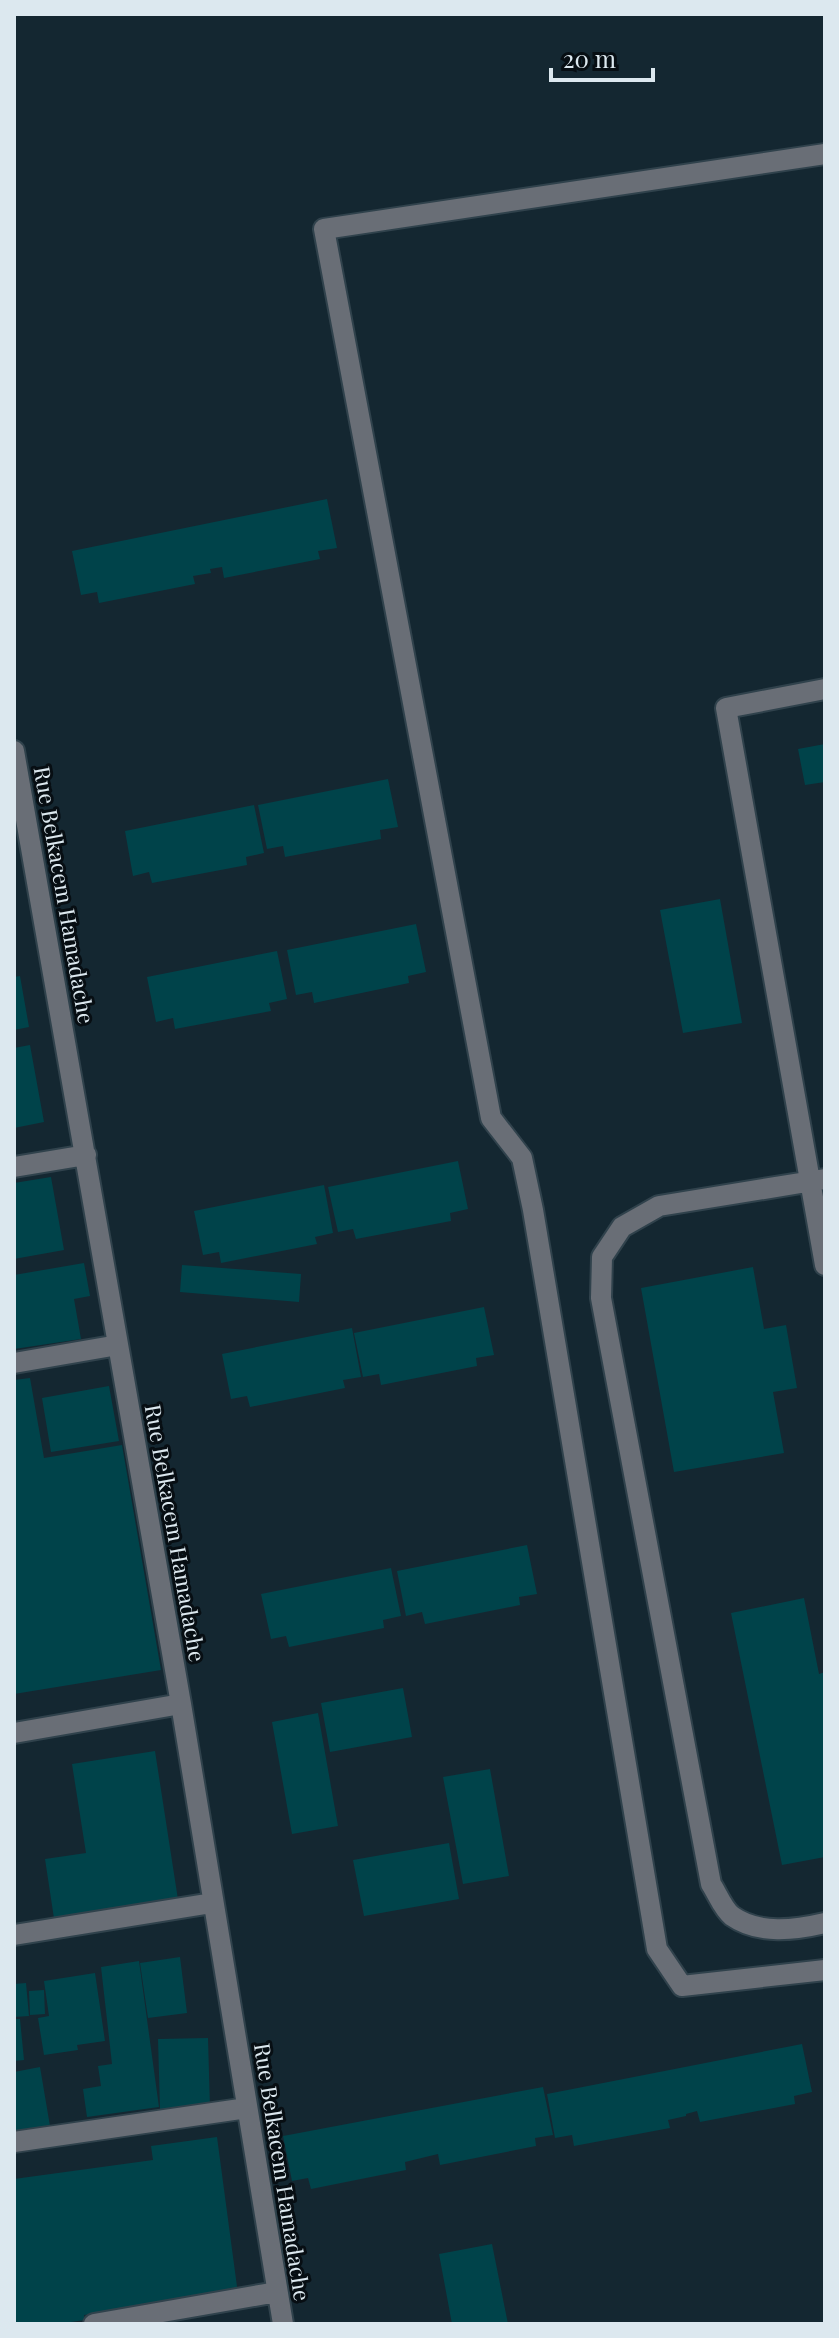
<svg xmlns="http://www.w3.org/2000/svg" width="839" height="2338" viewBox="0 0 839 2338" font-family="'Playfair Display',serif">
<style>
.building{fill:#00434a}
.lines{fill:none;stroke-linecap:round;stroke-linejoin:round}
.minor-casing{stroke:#30424c;stroke-width:24}
.minor{stroke:#696e76;stroke-width:20}
.labels{text-anchor:middle;stroke-width:6;stroke-linejoin:round;paint-order:stroke}
.street-label{font-size:22px;fill:#dce8ef;stroke:#070e13}
</style>
<rect width="100%" height="100%" fill="#142731"/>
<path class="building" d="M327 499 337 548 318 551 320 559 224 578 222 567 210 569 211 573 193 576 195 584 99 603 97 592 81 595 72 551Z
M825 744V782L805 785 798 749Z
M388 779 398 827 380 830 381 839 285 857 283 846 267 849 258 805Z
M254 805 264 853 246 857 247 865 152 883 149 872 133 876 125 831Z
M720 899 742 1023 683 1033 660 910Z
M416 924 426 972 408 976 409 983 314 1003 312 992 296 995 287 950Z
M277 951 287 999 269 1003 271 1011 175 1029 173 1018 156 1022 147 977Z
M20 976 29 1027 14 1030V977Z
M30 1045 44 1122 14 1128V1048Z
M458 1161 468 1209 450 1213 451 1221 356 1239 353 1229 338 1232 328 1187Z
M51 1177 64 1250 14 1259V1183Z
M324 1185 333 1233 315 1237 317 1244 221 1263 219 1252 203 1255 194 1211Z
M84 1263 90 1296 74 1299 81 1339 14 1349V1275Z
M182 1265 301 1274 299 1302 180 1292Z
M753 1267 764 1329 786 1325 797 1388 773 1392 784 1453 674 1472 641 1288Z
M484 1307 494 1355 476 1358 477 1366 381 1385 379 1374 363 1377 354 1333Z
M352 1328 361 1377 343 1380 345 1388 250 1407 247 1396 231 1399 222 1354Z
M30 1378 44 1458 122 1445 161 1670 14 1694V1380Z
M109 1386 119 1441 51 1452 42 1398Z
M527 1545 537 1594 519 1597 520 1605 425 1624 422 1612 406 1616 397 1571Z
M391 1568 401 1616 383 1620 384 1628 289 1647 286 1636 271 1639 261 1594Z
M804 1598 819 1674 825 1672V1857L782 1865 731 1613Z
M403 1688 412 1737 330 1752 321 1703Z
M318 1713 338 1826 292 1834 272 1722Z
M155 1751 179 1906 55 1925 45 1859 86 1853 72 1764Z
M490 1769 509 1876 463 1884 443 1777Z
M449 1843 459 1899 364 1916 353 1860Z
M180 1957 187 2013 148 2018 140 1963Z
M139 1961 159 2107 87 2117 83 2089 101 2086 98 2066 112 2064 101 1967Z
M95 1973 105 2041 77 2045 78 2050 44 2055 38 2018 49 2016 44 1981Z
M26 1983 29 2016 14 2017V1984Z
M44 1990 45 2014 30 2015 29 1991Z
M14 2019H20L24 2060 14 2061Z
M208 2038 210 2108 160 2110 158 2039Z
M802 2044 812 2092 794 2096 795 2104 700 2122 697 2111 686 2114V2116L668 2120 670 2128 574 2146 572 2135 555 2138 547 2094Z
M40 2067 50 2126 14 2132V2072Z
M543 2087 553 2135 535 2138 536 2146 440 2165 438 2154 405 2162 406 2170 311 2189 308 2178 292 2181 283 2136Z
M217 2137 238 2294 84 2315 85 2320 57 2324H14V2179L153 2160 151 2146Z
M492 2244 508 2324H452L439 2254Z"/>
<g class="lines">
<defs>
<path id="minor" d="M825 154 324 229 491 1118 522 1158 533 1210 657 1949 682 1986 825 1970
M825 689 726 708 825 1265
M14 751 181 1704 283 2324
M14 1167 86 1155
M825 1179 659 1206 622 1227 602 1257 601 1298 711 1884C717 1893 723 1909 732 1916 759 1935 795 1930 825 1923
M14 1363 118 1345
M14 1733 181 1704
M14 1935 212 1903
M14 2142 247 2108
M94 2324 277 2292"/>
</defs>
<use href="#minor" class="minor-casing"/>
<use href="#minor" class="minor"/>
</g>
<g class="labels">
<g class="street-label">
<text transform="translate(64 895) rotate(80)" y="8">Rue Belkacem Hamadache</text>
<text transform="translate(175 1533) rotate(80)" y="8">Rue Belkacem Hamadache</text>
<text transform="translate(282 2172) rotate(81)" y="8">Rue Belkacem Hamadache</text>
</g>
</g>
<rect width="839" height="2338" fill="none" stroke="#dce8ef" stroke-width="32"/>
<path d="M551 68v12h102v-12" fill="none" stroke="#dce8ef" stroke-width="4"/>
<text x="563" y="68" font-size="24" fill="#dce8ef" stroke="#070e13" stroke-width="6" paint-order="stroke">20 m</text>
</svg>
